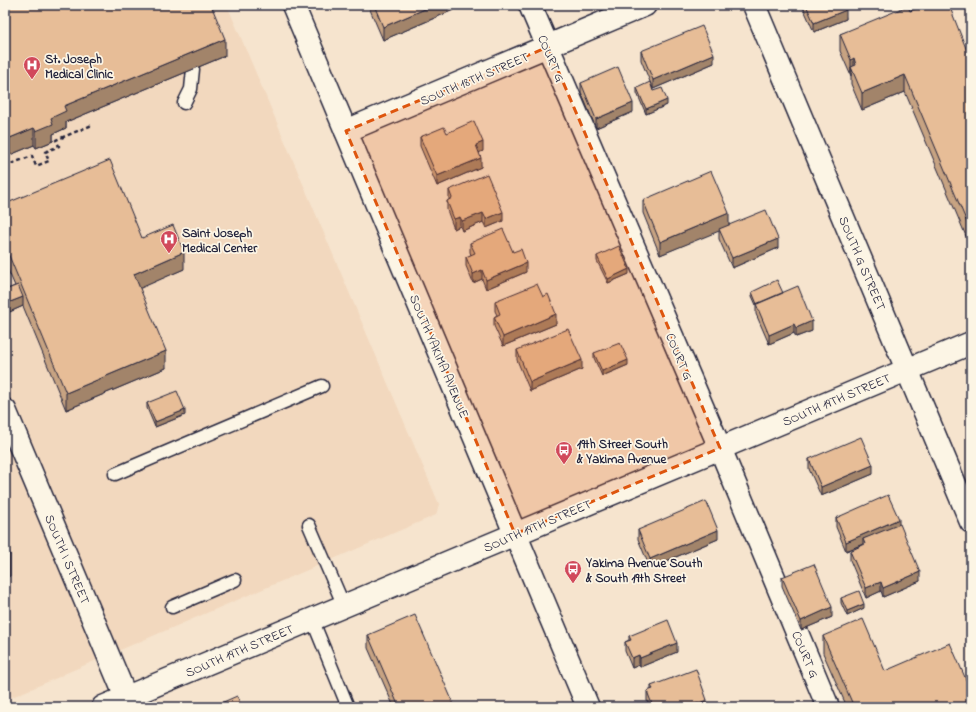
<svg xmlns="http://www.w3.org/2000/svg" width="976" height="712" viewBox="0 0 976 712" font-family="'Indie Flower',sans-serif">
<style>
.built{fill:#f2d8be}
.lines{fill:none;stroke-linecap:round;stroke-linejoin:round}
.lane-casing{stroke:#22223b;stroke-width:15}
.street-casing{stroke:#22223b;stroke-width:25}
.secondary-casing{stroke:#22223b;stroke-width:25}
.path{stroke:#22223b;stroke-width:2.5;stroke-dasharray:4 3;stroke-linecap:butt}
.lane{stroke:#fcf5e5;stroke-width:12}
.street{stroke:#fcf5e5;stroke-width:22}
.secondary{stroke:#fcf5e5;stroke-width:22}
.wall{fill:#c7a382;stroke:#22223b}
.shaded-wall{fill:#a2846a;stroke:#22223b}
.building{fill:#e7bd97;stroke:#22223b}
.marked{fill:#de560e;fill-opacity:0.2;stroke:#de560e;stroke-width:3;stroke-dasharray:8 5;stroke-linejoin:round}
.labels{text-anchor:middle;stroke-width:3.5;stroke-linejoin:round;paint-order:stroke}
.poi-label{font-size:13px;font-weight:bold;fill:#22223b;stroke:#fcf5e5;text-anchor:start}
.street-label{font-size:13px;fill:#22223b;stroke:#fcf5e5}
</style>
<rect width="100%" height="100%" fill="#f6e4ce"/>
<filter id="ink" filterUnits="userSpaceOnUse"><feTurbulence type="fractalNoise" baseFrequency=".025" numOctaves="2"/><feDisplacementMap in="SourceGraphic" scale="8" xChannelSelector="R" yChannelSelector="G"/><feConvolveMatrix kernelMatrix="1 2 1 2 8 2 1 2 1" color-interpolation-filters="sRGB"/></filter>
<g filter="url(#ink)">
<path class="built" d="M5 5H227L439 504 436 515 64 674 59 677 5 700Z"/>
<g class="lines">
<defs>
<path id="lane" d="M184 103 191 89 193 69
M115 474 322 386
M309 525 344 606
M172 607 235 580
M312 619 348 707"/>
<path id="street" d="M530 5 720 448 828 707
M754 5 971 522
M346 131 645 5
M5 410 130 707"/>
<path id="secondary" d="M293 5 588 707
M103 707 971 343"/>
</defs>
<use href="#lane" class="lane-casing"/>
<use href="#street" class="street-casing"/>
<use href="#secondary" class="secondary-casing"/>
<path class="path" d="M5 166 32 156 36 166 49 161 45 152 59 146 56 140 92 125"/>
<use href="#lane" class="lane"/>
<use href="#street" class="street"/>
<use href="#secondary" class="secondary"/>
</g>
<path class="wall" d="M5 5 225 56 66 122V128L53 134V141L36 148 34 145 5 157Z
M368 5H465L383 40Z
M802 5H844L846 19 814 32Z
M910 11 971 61V248L905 92 862 110 851 84V76L840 51V34Z
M641 51 714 63 653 89 641 60Z
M581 83 633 112 596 128 581 92Z
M637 88 653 91 667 105 646 114 637 93Z
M447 133 483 151 479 152 481 167 437 186 420 146V137Z
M449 190 503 221 486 228 483 222 462 231 460 226 454 229 447 210V201L449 200Z
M643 200 729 226 778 248 732 268 719 239V230L660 255 643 213Z
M5 204 142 238 184 269 139 288 166 368 66 410 23 306 5 314V290L15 286 5 263Z
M470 243 513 252 526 272 486 289 482 279 473 283 466 266V257L471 255 470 252Z
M597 256 629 274 608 283 597 261Z
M752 292 783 293 812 331 796 337 794 333 769 344 756 314V305L752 296Z
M543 297 556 324 503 346 494 326V317L497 315 495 311V301Z
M517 350 582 369 530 391 517 360Z
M594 353 628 365 602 376 594 358Z
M971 379V401L967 391V381Z
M147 403 185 415 155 427 147 408Z
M809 459 873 474 821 496 809 469Z
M836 518 899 524 920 581 883 597 881 591 866 598 850 560V551L863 545V544L846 551 836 527Z
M638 530 718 539 650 568 638 539Z
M782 577 832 617 801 630 782 586Z
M841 598 864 608 847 616 841 603Z
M368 635 455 707H394L368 648Z
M629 636 677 652 640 667 639 665 632 668 625 651V642L629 640Z
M823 636 885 671 971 707H847L823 653Z
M651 686 707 707H650L647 701V691L651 690Z"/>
<path class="shaded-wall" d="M434 5H465L383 40V27Z
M899 5H906L899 8Z
M846 10V19L814 32V23Z
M225 39V56L66 122V128L53 134V141L36 148V131L64 106Z
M714 54V63L653 89V80Z
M854 58V74L851 67V76V60Z
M905 75V92L862 110V93Z
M667 100V105L646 114V109Z
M633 103V112L596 128V119Z
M34 128V145L5 157V140Z
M483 142V151L476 154V145Z
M481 158V167L437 186V176Z
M503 212V221L486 228V219Z
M483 213V222L462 231V221Z
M729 213V227L660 255V242Z
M460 217V226L454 229V219Z
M778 239V248L732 268V258Z
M184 252V269L134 291V274Z
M526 263V272L486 289V280Z
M629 269V274L608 283V279Z
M482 270V279L473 283V274Z
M23 297V306L5 314V304Z
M556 314V324L503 346V337Z
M812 321V331L796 337V328Z
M794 324V333L769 344V335Z
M166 351V368L66 410V393Z
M582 360V369L530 391V382Z
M628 360V365L602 376V371Z
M185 410V415L155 427V422Z
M873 465V474L821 496V487Z
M899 519V528L863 539V544L846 551V542Z
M718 530V539L650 568V559Z
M10 554V576L5 578V557Z
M920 572V581L883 597V588Z
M881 582V591L866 598V588Z
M864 604V608L847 616V611Z
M832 607V617L801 630V621Z
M677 643V652L640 667V658Z
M639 655V665L632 668V658Z
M707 700V707H688Z"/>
<path class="building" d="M5 5H211L225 39 64 106 66 111 51 118 53 124 36 131 34 128 5 140Z
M374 5H434L383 27Z
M806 5H844L846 10 814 23Z
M925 5H949L971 61V232L905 75 862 93 851 67 856 65 854 58 851 60 840 34 908 6 910 11Z
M702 26 714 54 653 80 641 51Z
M618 67 633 103 596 119 581 83Z
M650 82 653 91 662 88 667 100 646 109 637 88Z
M474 121 483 142 476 145 481 158 437 176 420 137 444 127 447 133Z
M110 160 142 238 173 225 184 252 134 274 166 351 66 393 5 246V204Z
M711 171 729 213 660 242 643 200Z
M487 174 503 212 486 219 483 213 462 221 460 217 454 219 447 201 452 198 449 190Z
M766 210 778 239 732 258 719 229Z
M503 229 513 252 521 249 526 263 486 280 482 270 473 274 466 257 475 253 470 243Z
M619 246 629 269 608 279 597 256Z
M777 280 783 293 757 304 752 292Z
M537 284 543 297 548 294 556 314 503 337 494 317 500 314 495 301Z
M18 285 23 297 5 304V290Z
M798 286 812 321 796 328 794 324 769 335 756 304Z
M568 329 582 360 530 382 517 350Z
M620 343 628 360 602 371 594 353Z
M971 379V391L967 381Z
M177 391 185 410 155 422 147 403Z
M861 437 873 465 821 487 809 459Z
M888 495 899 519 846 542 836 518Z
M706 501 718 530 650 559 638 530Z
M900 524 920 572 883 588 881 582 866 588 850 551 865 544 863 539Z
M5 542 10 554 5 557Z
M814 564 832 607 801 621 782 577Z
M859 591 864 604 847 611 841 598Z
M415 615 455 707H399L368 635Z
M863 619 885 671 950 643 971 691V705L966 707H854L823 636Z
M668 620 677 643 640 658 639 655 632 658 625 642 631 640 629 636Z
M696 669 707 700 688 707H659V705L653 707 647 691 653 689 651 686Z
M237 696 242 707H212Z"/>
</g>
<path class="marked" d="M548 47 720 448 515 534 346 131Z"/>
<defs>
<symbol id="hospital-pin" viewBox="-11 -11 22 30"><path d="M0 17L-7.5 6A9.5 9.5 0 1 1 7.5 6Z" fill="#d1495b" stroke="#fcf5e5"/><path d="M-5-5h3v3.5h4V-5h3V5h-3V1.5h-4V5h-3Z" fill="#fff"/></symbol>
<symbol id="bus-pin" viewBox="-11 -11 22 30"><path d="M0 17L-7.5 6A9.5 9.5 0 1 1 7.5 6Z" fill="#d1495b" stroke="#fcf5e5"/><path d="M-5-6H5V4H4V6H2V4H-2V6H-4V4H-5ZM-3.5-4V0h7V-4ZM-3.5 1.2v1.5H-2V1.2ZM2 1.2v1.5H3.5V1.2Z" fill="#fff"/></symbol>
</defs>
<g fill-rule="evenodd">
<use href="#hospital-pin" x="22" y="55" width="20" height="27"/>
<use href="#hospital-pin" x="159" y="229" width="20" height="27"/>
<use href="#bus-pin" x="554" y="440" width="20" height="27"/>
<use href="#bus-pin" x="563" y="559" width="20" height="27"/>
</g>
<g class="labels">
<g class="poi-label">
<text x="45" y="63">St. Joseph<tspan x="45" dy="15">Medical Clinic</tspan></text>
<text x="182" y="237">Saint Joseph<tspan x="182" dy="15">Medical Center</tspan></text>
<text x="577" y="448">19th Street South<tspan x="577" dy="15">&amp; Yakima Avenue</tspan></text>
<text x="586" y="567">Yakima Avenue South<tspan x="586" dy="15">&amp; South 19th Street</tspan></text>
</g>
<g class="street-label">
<text transform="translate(552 58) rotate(67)" y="5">COURT G</text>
<text transform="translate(474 78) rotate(-23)" y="5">SOUTH 18TH STREET</text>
<text transform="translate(863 263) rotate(67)" y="5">SOUTH G STREET</text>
<text transform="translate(440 356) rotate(67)" y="5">SOUTH YAKIMA AVENUE</text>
<text transform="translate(680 356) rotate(67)" y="5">COURT G</text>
<text transform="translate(836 399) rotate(-23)" y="5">SOUTH 19TH STREET</text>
<text transform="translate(537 525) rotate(-23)" y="5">SOUTH 19TH STREET</text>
<text transform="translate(68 559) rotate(67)" y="5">SOUTH I STREET</text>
<text transform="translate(239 650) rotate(-23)" y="5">SOUTH 19TH STREET</text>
<text transform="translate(806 654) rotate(67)" y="5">COURT G</text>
</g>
</g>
<rect width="976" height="712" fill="none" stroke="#fcf5e5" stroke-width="20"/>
<rect x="10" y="10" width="956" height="692" fill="none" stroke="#22223b" stroke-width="1.5" filter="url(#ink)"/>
</svg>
